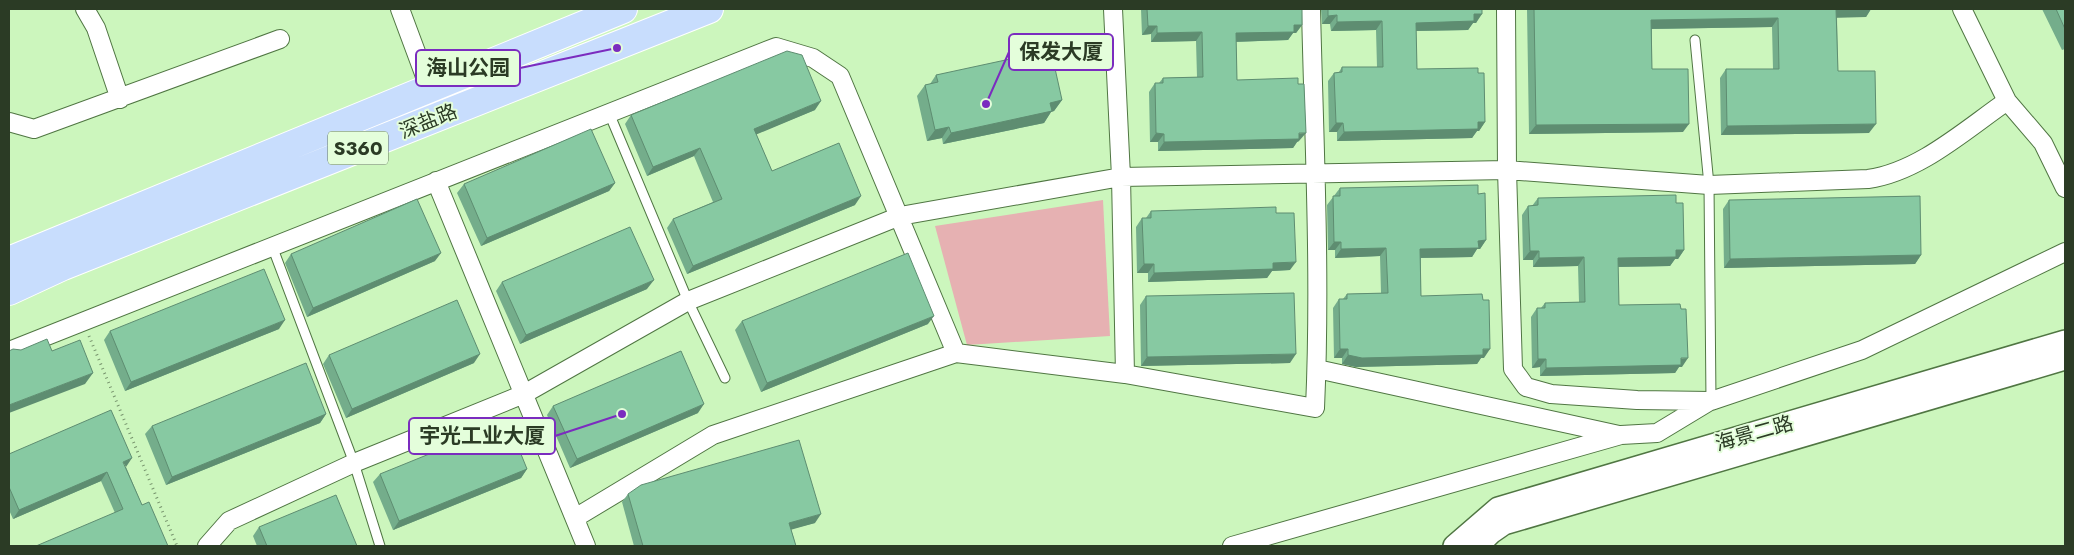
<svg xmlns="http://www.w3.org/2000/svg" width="2074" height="555" viewBox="0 0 2074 555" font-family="Jost,'Noto Sans SC',sans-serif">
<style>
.green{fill:#e6b1b2}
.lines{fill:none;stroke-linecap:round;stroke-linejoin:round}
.service-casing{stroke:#507643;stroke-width:11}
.minor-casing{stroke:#507643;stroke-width:20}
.tertiary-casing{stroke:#507643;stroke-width:24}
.primary-casing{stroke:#fff;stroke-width:30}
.path{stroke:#77946d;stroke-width:3;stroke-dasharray:1 4;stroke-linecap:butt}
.service{stroke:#fff;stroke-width:9}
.minor{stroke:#fff;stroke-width:18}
.tertiary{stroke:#fff;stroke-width:21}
.primary{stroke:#c8ddfd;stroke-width:28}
.wall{fill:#74ad8b}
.shaded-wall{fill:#5e8d71}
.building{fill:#87c9a2;stroke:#5e8d71}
.labels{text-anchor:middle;stroke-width:4;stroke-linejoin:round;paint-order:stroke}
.shield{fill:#e4fedb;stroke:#62765c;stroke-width:1}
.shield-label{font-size:19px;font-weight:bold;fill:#2b3b25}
.street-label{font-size:20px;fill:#2b3b25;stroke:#e4fedb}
.leader{fill:none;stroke:#7b2cbf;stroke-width:2}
.callout-dot{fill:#7b2cbf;stroke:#e4fedb;stroke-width:2}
.callout{fill:#e4fedb;stroke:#7b2cbf;stroke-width:2}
.callout-label{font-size:21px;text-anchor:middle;font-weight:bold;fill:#2b3b25}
</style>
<rect width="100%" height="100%" fill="#ccf6bd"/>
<path class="green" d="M1103 200 1110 336 967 345 935 226Z"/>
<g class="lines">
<defs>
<path id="service" d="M1695 40 1709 185 1711 401
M609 113 688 301 725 378
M272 246 354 463 380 546"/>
<path id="minor" d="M85 9 96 28 120 99
M400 9 429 87
M1113 9 1121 177 1125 374
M1506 9 1507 170 1513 369 1526 387 1551 394 1637 400 1711 401 1862 350 2065 252
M1962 9 2007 101 2043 143 2065 188
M9 122 34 129 280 39
M436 181 586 546
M9 351 776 47 813 58 840 76 956 353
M1317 369 1619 435
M575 518 713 435 956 353 1125 374 1315 408C1321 275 1314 141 1311 9
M207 546 229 521 354 463 524 394 688 301 900 216 1121 177 1507 170 1709 185 1868 179C1919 172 1965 130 2007 101
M1232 546 1621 435 1657 433 1710 401"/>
<path id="tertiary" d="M1454 546 1498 508 2065 341
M1478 546 1491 533 1504 524 2065 359"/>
<path id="primary" d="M9 261 623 9
M9 291 63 266 709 9"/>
</defs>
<use href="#service" class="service-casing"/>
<use href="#minor" class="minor-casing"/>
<use href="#tertiary" class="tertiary-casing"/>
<use href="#primary" class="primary-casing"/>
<path class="path" d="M89 336 177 546"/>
<use href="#service" class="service"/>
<use href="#minor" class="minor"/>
<use href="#tertiary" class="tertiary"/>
<use href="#primary" class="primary"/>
</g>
<path class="wall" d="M1141 9H1302V25L1296 33H1293L1288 40 1236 42 1237 80 1299 141 1297 142 1293 148 1158 151V142H1150L1149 92 1155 83H1159L1163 78 1197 77 1196 41 1151 42V34L1142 35Z
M1321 9H1482L1476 23H1473L1468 30 1416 31 1417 69 1478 73 1485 122 1479 131H1477L1472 138 1337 141V132H1329L1328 81 1334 73 1339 72 1342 67H1377L1376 30 1331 31 1330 24H1322Z
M1527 9H1871L1866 17H1837L1838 71 1869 133 1721 135 1720 78 1726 69H1773L1772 27 1652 29V69L1683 132 1529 134Z
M2042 9H2065V49L2062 50Z
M1039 58 1062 100 1054 111 1051 112 1044 123 943 144 942 138 927 141 917 96 925 85 930 84 936 75Z
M815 110 756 134 772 171 855 205 687 274 667 228 673 219 713 202 694 156 647 176 625 124 631 115Z
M615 183 609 191 481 246 457 193 464 184Z
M1340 188 1478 194 1486 240 1480 249H1477L1472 257 1421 258V296L1484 358H1481L1477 364 1356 367 1342 364V358H1334L1333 308 1339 299H1343L1347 294 1381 293 1380 256 1335 258V250H1328L1327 205Z
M1538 198 1676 203 1684 250 1678 259H1675L1670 266 1618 267 1619 305 1682 367H1679L1675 373 1540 376V367L1532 368 1531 317 1537 308H1541L1545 303 1579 302 1578 266 1533 267V260H1523L1522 215 1528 206H1532Z
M1729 200 1921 255 1915 264 1724 268 1723 209Z
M1151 211 1276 213 1290 270 1272 271 1267 278 1148 282V273H1137L1136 227 1142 218H1146Z
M291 254 435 261 307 317 285 263Z
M502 282 647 289 520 344 496 291Z
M1146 296 1290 363 1141 366 1140 305Z
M742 321 928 324 761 392 735 330Z
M279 329 125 391 104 340 110 331Z
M329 355 474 363 346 418 323 364Z
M553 406 698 413 570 468 547 415Z
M326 414 320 423 166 485 145 434 152 426Z
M9 453V454L126 467 142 505 168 546 115 513 101 481 13 519 9 510Z
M527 469 521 478 393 530 373 482 380 474Z
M628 494 815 523 791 529 796 546H634L622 502Z
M259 527 357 546H257L253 536Z"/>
<path class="shaded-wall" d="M1836 9H1871L1866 17 1830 18Z
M1474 14H1482L1476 23H1473L1468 30 1410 31 1416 23Z
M1337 15 1330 24H1322L1328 16Z
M1778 18 1772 27 1645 29 1651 20Z
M1382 21 1376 30 1331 31 1337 22Z
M1294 25H1302L1296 33H1293L1288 40 1230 42 1236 33Z
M1148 26H1157L1151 34 1142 35Z
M1202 32 1196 41 1151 42 1157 33Z
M1062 100 1054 111 1051 112 1044 123 943 144 951 133 1050 103Z
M821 101 815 110 748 138 754 129Z
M1478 122H1485L1479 131H1477L1472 138 1337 141 1344 132Z
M1336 123H1343L1337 132H1329Z
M1689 124 1683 132 1529 134 1536 125Z
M1876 124 1869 133 1721 135 1727 126Z
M949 127 942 138 927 141 935 130Z
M1156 133 1164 134 1158 142H1150Z
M1306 133 1299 141 1297 142 1293 148 1158 151 1164 142Z
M700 148 694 156 647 176 653 167Z
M615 183 609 191 481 246 487 238Z
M861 196 855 205 687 274 693 266Z
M1486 240 1480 249H1477L1472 257 1414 258 1420 249 1478 241Z
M1334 242H1341L1335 250H1328Z
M1386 248 1380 256 1335 258 1341 249Z
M1676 250H1684L1678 259H1675L1670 266 1612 267 1618 258Z
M1530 251H1539L1533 260H1523Z
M441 253 435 261 307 317 313 308Z
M1921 255 1915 264 1724 268 1730 259Z
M1584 257 1578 266 1533 267 1539 258Z
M1296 262 1290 270 1272 271 1267 278 1148 282 1154 273 1273 263Z
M1144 264H1154L1148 273H1137Z
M654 280 647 289 520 344 526 335Z
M934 316 928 324 761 392 767 383Z
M285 320 279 329 125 391 131 382Z
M1340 349H1348L1342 358H1334Z
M1490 349 1484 358H1481L1477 364 1356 367 1342 364 1348 355Z
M480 354 474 363 346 418 352 409Z
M1296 354 1290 363 1141 366 1147 357Z
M1688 358 1682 367H1679L1675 373 1540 376 1546 368Z
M1538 359H1546L1540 367 1532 368Z
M93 373 85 384 9 413V405Z
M704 404 698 413 570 468 577 459Z
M326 414 320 423 166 485 172 477Z
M132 458 126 467 123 462Z
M527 469 521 478 393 530 399 521Z
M107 472 101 481 13 519 19 510Z
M821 514 815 523 783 532 789 523Z"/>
<path class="building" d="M1147 9H1302V25H1294V32L1236 33 1237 80 1298 78V84H1304L1306 133H1299V139L1164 142V134L1156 133 1155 83H1163V78L1203 77 1202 32 1157 33V26H1148Z
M1328 9H1482V14H1474V21L1416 23 1417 69 1478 68V73H1484L1485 122H1478V129L1344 132 1343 123H1336L1334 73 1342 72V67H1383L1382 21 1337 22V15L1328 16Z
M1534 9H1836L1838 71H1875L1876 124 1727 126 1726 69H1779L1778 18 1651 20 1652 69H1688L1689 124 1536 125Z
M2056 9H2065V29Z
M787 51 802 55 821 101 754 129 772 171 839 143 861 196 693 266 673 219 722 199 700 148 653 167 631 115Z
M1038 53 1039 58 1052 55 1062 100 1050 103 1052 111 951 133 949 127 935 130 925 85 938 82 936 75Z
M591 129 615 183 487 238 464 184Z
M1478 185V194L1485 193 1486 240 1478 241 1479 248 1420 249 1421 296 1482 294 1483 300H1489L1490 349H1483V355L1362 358 1348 355V349H1340L1339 299H1347V294L1388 293 1386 248 1341 249V242H1334L1333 196H1340V188Z
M1676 195V203H1683L1684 250H1676V257L1618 258 1619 305 1680 304 1681 309H1686L1688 358H1681V365L1546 368V359H1538L1537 308H1545V303L1585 302 1584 257 1539 258V251H1530L1528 206 1538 205V198Z
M1920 196 1921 255 1730 259 1729 200Z
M417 199 441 253 313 308 291 254Z
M1276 207V213H1294L1296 262 1273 263V269L1154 273V264H1144L1142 218H1151V211Z
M630 227 654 280 526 335 502 282Z
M908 253 934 316 767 383 742 321Z
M264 269 285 320 131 382 110 331Z
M1294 293 1296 354 1147 357 1146 296Z
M457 300 480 354 352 409 329 355Z
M47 339 52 351 80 340 93 373 9 405V351L13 349 21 350Z
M681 351 704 404 577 459 553 406Z
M306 363 326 414 172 477 152 426Z
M111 410 132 458 123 462 142 505 149 502 168 546H36L123 509 107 472 19 510 9 487V453V454Z
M508 422 527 469 399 521 380 474Z
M799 440 821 514 789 523 796 546H643L628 494 641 485Z
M336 495 357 546H267L259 527Z"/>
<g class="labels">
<rect class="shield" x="328" y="131.5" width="60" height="33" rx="4"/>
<g class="shield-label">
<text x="358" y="155">S360</text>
</g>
<g class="street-label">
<text transform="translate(428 121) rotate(-22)" y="7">深盐路</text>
<text transform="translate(1754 433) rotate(-16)" y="7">海景二路</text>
</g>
</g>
<path class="leader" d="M986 104L1009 52M617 48L520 68M622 414L555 436"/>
<g class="callout-dot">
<circle cx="986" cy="104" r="5"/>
<circle cx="617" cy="48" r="5"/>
<circle cx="622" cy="414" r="5"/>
</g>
<g class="callout">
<rect x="1009" y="34" width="104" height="36" rx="5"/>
<rect x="416" y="50" width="104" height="36" rx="5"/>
<rect x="409" y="418" width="146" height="36" rx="5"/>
</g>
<g class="callout-label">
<text x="1061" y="59">保发大厦</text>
<text x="468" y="75">海山公园</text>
<text x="482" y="443">宇光工业大厦</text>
</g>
<rect width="2074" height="555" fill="none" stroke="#2b3b25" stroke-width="20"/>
</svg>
